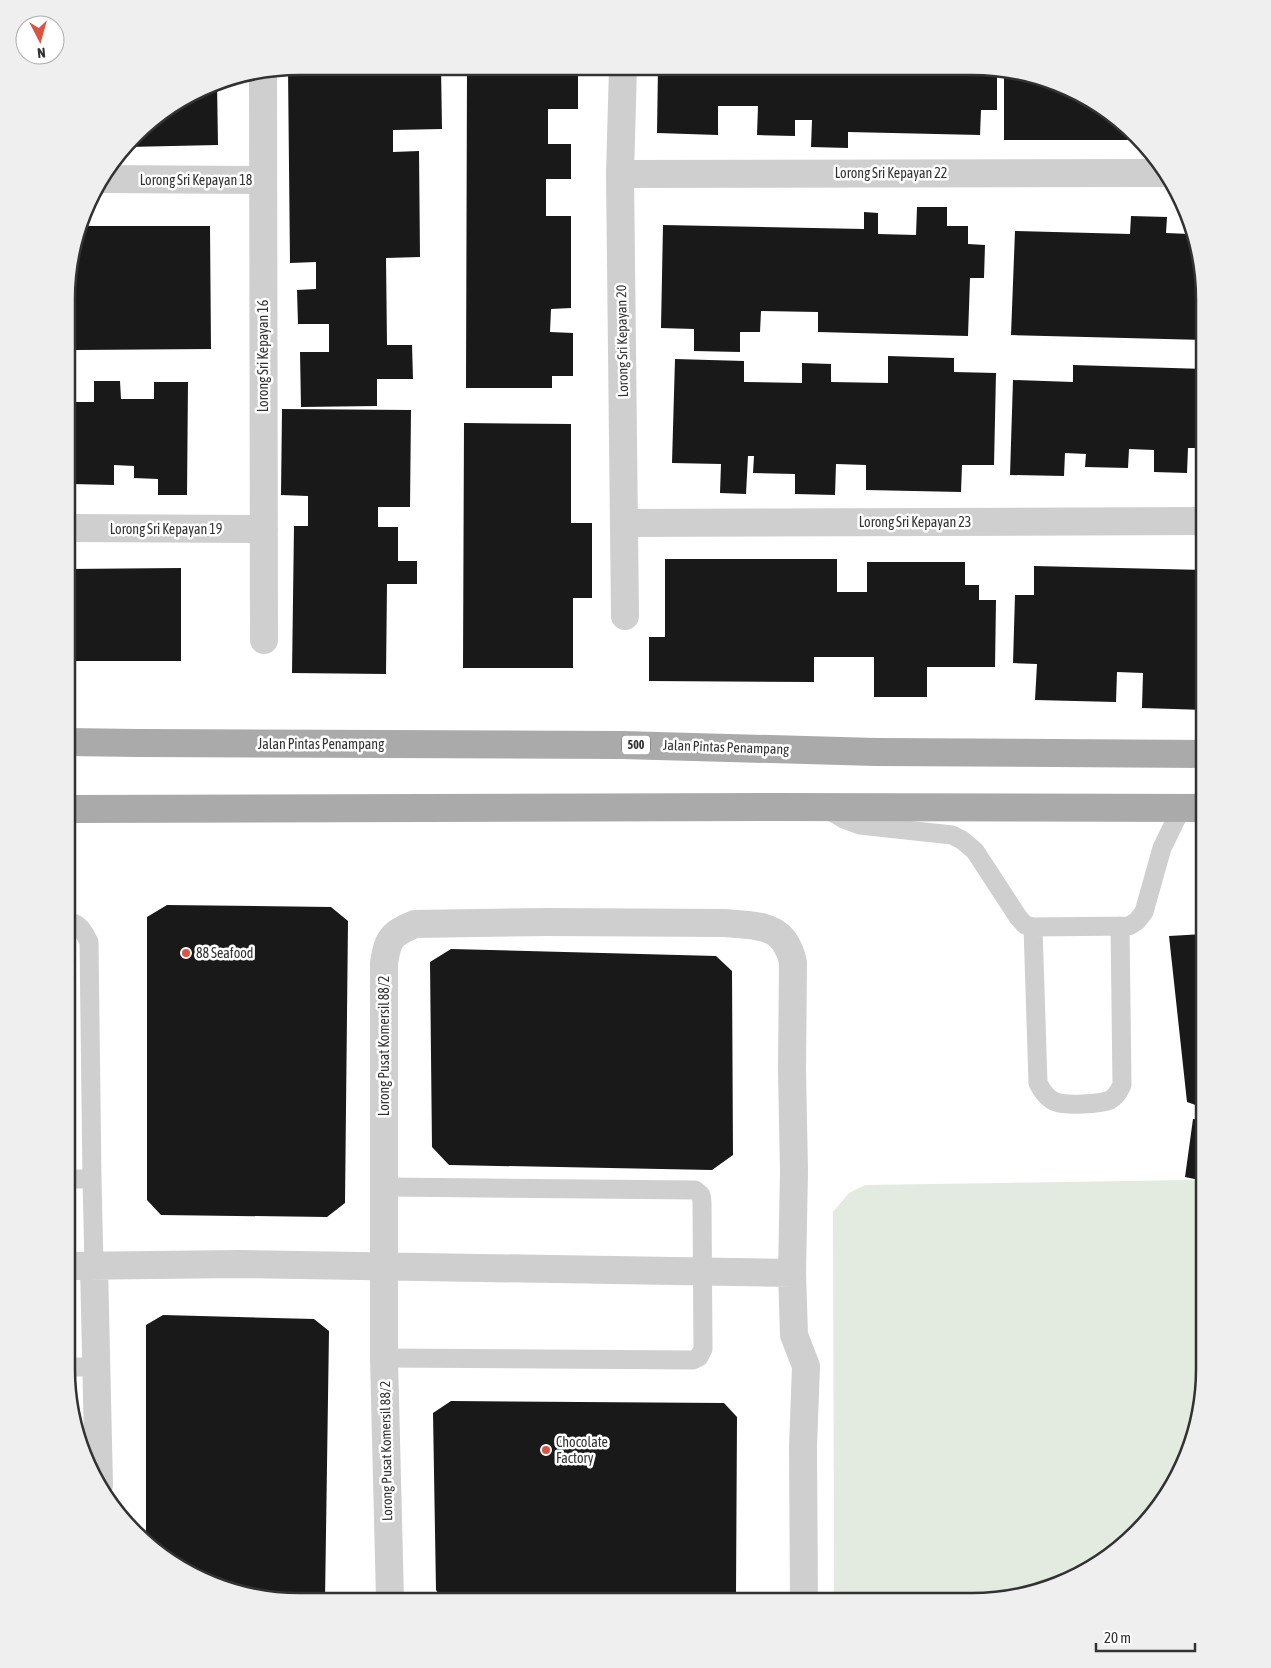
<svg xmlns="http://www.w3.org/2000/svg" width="1271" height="1668" viewBox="0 0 1271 1668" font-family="'Asap Condensed',sans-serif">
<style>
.green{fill:#e3eadf}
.building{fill:#191919}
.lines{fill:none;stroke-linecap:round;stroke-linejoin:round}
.lane{stroke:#cfcfcf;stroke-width:19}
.street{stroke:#cfcfcf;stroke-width:28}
.primary{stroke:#aaa;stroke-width:28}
.poi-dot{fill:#d95443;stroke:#fff;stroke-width:2}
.labels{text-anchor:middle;stroke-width:5;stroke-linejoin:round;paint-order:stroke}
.shield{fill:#fff;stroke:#707070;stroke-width:1}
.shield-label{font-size:12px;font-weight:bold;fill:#323232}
.street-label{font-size:14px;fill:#323232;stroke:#fff}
.poi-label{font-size:14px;fill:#323232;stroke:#fff;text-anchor:start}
.rim{fill:none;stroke:#323232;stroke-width:2.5}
</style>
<rect width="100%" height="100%" fill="#fff"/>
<path class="green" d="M1191 1180 1204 1182V1384L1192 1443 1166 1498 1126 1544 1075 1578 972 1602 834 1601 833 1212 849 1193 865 1185Z"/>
<path class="building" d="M299 66 441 67 442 129 393 130V152L419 151 420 257 386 258 387 345H412L413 379H377V406L301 407 300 352H329V324H298L297 290 316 289V262L290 263 288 68Z
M467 67H578V109H548V144H571V179H546V216H571V308L551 309 550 332 573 333V376H552V388H466Z
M658 67 997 68V110H981L980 135 848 132V148L811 147 812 120H795V136L757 135 758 106H718V135L657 133Z
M1004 69 1061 84 1113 114 1134 140H1004Z
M217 83 218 145 127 147 146 124Z
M917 207H947V226H968V244L985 245 984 278H970L968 336 818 332V312L761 311 760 332H740V352L694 351V329L661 328 663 225 864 229V212L878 213V234L916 235Z
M1131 216 1167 217 1166 233 1189 234 1205 299V340L1011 335 1015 231 1130 234Z
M83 226H210L211 349 76 350V322H68V269Z
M888 356 954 358V372L996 373 994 465H962L961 492 866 490V465L836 464 835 495 795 494V474L753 473 754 456H748L746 494 720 493 721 464 672 463 675 359 744 361V382L802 383V363L831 364V382L888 383Z
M1073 365 1205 369V448H1188L1187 473 1154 472V450L1129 449 1128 468 1085 467 1086 454 1065 453 1064 476 1010 475 1013 380 1073 382Z
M94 381H120L121 399H154V382H188L187 495H158V479L134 478V466L114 465V485L72 484V471H68V402H94Z
M282 409 411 410 410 507H378V527H398V561H417V584H387L386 674 292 673 294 526H308V496L281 495Z
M464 423 571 424V523H592V598H573V668H463Z
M665 559H837V592H867V562H965V585H979V600H996L995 667H927V697H874V657H814V682L649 681V637H665Z
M1034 566 1205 570V710L1142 708 1143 673 1117 672 1116 702 1035 700 1037 664 1013 663 1015 595H1034Z
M181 568V661H68V569Z
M167 905 331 907 348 921 345 1203 327 1217 161 1215 147 1200V917Z
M1204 934V1108L1187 1102 1169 936Z
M451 949 716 956 732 971 733 1155 712 1170 449 1165 432 1147 430 962Z
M67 964 69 966 71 1151 67 1155Z
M1193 1119 1204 1120V1181L1185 1177Z
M163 1315 314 1319 329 1331 325 1600H269L170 1562 146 1542V1325Z
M451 1401 724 1403 737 1417 736 1595 729 1601 443 1600 436 1590 433 1413Z"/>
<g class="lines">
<path class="lane" d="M827 809 844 819 860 825 952 835 962 840 975 851 1018 917 1025 925 1033 927 1129 926 1137 921 1144 912 1162 848 1181 809
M67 921C80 924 83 930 89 942L92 1179
M1033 927 1038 1083C1042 1091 1047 1099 1056 1102 1065 1106 1101 1104 1110 1100 1117 1096 1119 1091 1122 1085L1120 926
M67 1179H92L94 1266
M384 1358 693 1360 699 1357 703 1349 702 1202 701 1195 695 1190 385 1187
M66 1367H97"/>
<path class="street" d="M623 67 620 174 625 616
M263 72 264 640
M620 174 1162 173
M100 179 262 180
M625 523 1205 521
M68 528 264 529
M66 1266 240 1264 792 1273
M94 1266 99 1485
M390 1600 384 1358V963C388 938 391 934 415 924L548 922 724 923C747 925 778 923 788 948 791 953 792 958 793 963L792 1071 794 1171 792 1273 794 1335 806 1366 803 1447 804 1601"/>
<path class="primary" d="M67 742 138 743 622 745 876 752 1205 754
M67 809 771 807 1205 808"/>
</g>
<g class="poi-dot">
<circle cx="186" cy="953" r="5"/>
<circle cx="546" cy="1450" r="5"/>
</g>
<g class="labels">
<rect class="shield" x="622" y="735.5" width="28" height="19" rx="4"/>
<g class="shield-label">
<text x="636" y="749">500</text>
</g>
<g class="street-label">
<text x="891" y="178">Lorong Sri Kepayan 22</text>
<text x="196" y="185">Lorong Sri Kepayan 18</text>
<text transform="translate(622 341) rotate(-91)" y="5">Lorong Sri Kepayan 20</text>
<text transform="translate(263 356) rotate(-90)" y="5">Lorong Sri Kepayan 16</text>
<text x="915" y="527">Lorong Sri Kepayan 23</text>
<text x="166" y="534">Lorong Sri Kepayan 19</text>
<text x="321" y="749">Jalan Pintas Penampang</text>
<text transform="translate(726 747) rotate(2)" y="5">Jalan Pintas Penampang</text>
<text transform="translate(384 1046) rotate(-90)" y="5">Lorong Pusat Komersil 88/2</text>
<text transform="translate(386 1451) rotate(-91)" y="5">Lorong Pusat Komersil 88/2</text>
</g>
<g class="poi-label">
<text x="196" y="958">88 Seafood</text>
<text x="556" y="1447">Chocolate<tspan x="556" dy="16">Factory</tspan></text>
</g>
</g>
<path d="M0 0H1271V1668H0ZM299 75H972A224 224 0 0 1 1196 299V1369A224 224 0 0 1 972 1593H299A224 224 0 0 1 75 1369V299A224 224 0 0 1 299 75Z" fill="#efefef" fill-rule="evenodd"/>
<path class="rim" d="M299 75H972A224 224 0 0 1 1196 299V1369A224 224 0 0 1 972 1593H299A224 224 0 0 1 75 1369V299A224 224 0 0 1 299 75Z"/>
<g transform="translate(40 40) rotate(174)"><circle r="24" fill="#ffffff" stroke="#adadad"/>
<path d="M0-4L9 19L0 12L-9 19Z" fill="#d95443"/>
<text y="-8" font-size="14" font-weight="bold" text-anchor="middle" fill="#323232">N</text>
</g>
<path d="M1096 1643v8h99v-8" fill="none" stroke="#323232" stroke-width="2.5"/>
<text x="1104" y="1643" font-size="15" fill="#323232" stroke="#ffffff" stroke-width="4" paint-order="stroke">20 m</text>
</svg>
